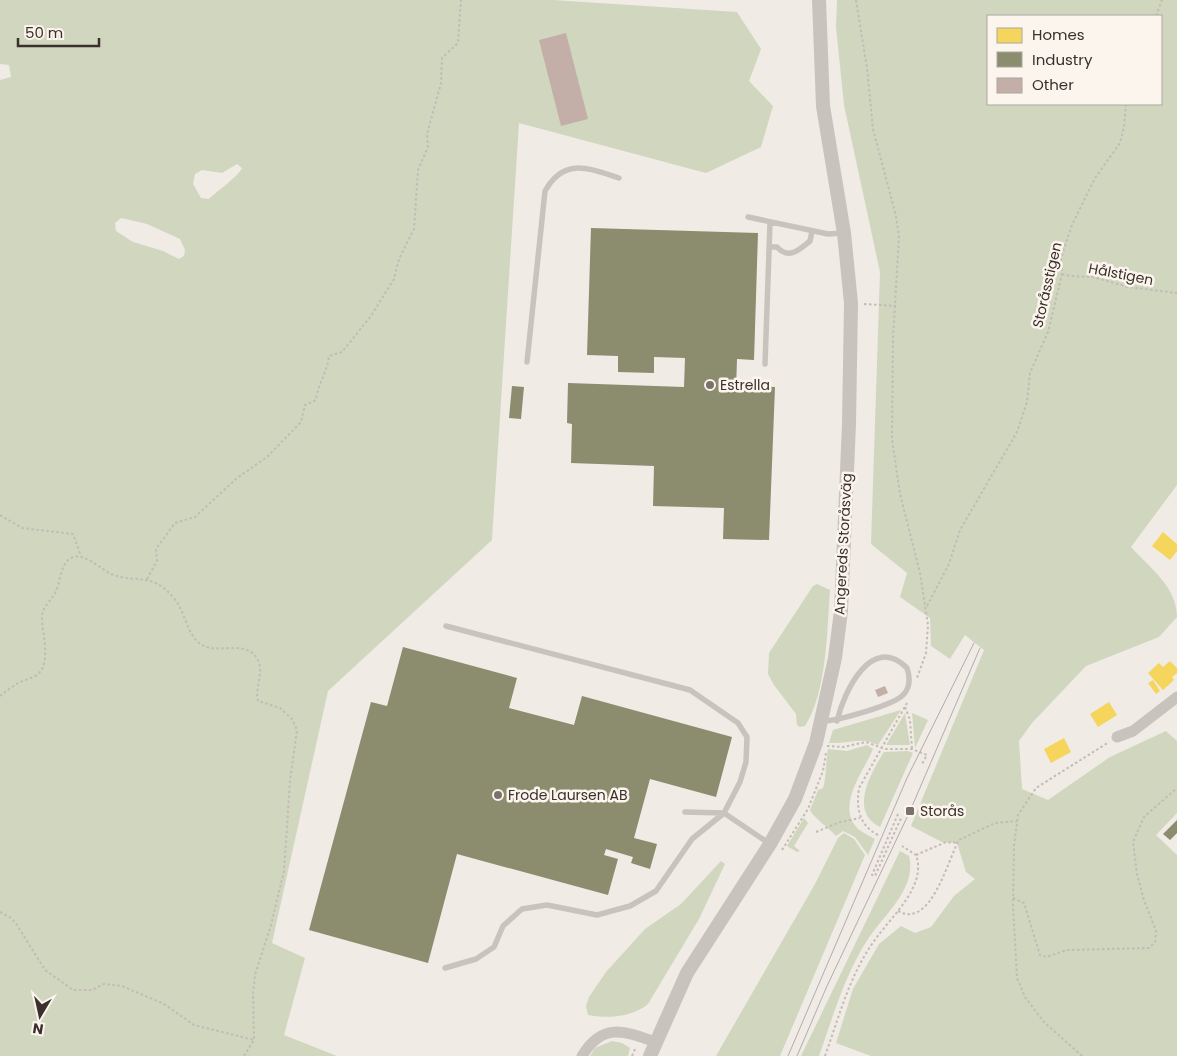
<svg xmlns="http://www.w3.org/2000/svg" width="1177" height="1056" viewBox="0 0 1177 1056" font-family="Poppins,sans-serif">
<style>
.green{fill:#d1d6bf;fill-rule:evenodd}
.homes{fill:#f6d55c}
.industry{fill:#8c8c6e}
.building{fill:#c3afa7}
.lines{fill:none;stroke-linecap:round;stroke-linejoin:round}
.path{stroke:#c2bbb6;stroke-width:2;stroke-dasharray:2.5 2.5;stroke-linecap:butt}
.service{stroke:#c9c3be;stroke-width:5.5}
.minor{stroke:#c9c3be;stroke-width:11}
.tertiary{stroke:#c9c3be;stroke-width:14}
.tram{stroke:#b1aca8;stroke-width:1}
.poi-dot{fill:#7a716c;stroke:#fbf5ee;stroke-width:2}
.labels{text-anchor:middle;stroke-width:5;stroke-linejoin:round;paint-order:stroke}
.street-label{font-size:14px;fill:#3b302b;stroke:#fbf5ee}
.poi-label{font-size:14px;fill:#3b302b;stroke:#fbf5ee;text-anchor:start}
</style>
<rect width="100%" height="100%" fill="#f0ebe5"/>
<path class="green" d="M0 0H553L737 12 761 49 749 81 773 106 761 147 706 173 519 123 492 540 328 691 272 943 305 958 284 1035 337 1056H0V80L11 77 9 65 0 64ZM237 164 242 168C237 178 218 190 209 199L201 198 193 184 195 174 202 170 222 173ZM121 218 147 224 180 239 185 250 184 256 179 259 163 251 133 242 116 231 115 223Z
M837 0H1177V485L1131 547C1150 568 1177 587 1177 617L1159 637 1086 666 1032 723 1019 741 1022 789 1048 800 1110 757 1166 731 1177 741V813L1156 835 1177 855V1056H871L836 1043 853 989 879 944 901 926 915 933 931 927 954 896 975 879 966 872 957 843 942 842 911 826 984 650 965 635 950 659 931 646 930 618 900 597 907 573 871 544 880 272 844 105 836 27ZM988 16H1161V104H988Z
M817 584 830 590C827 630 827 692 805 726L800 727 797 725 796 714 774 685 768 674 769 653 813 586Z
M901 710 878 745C861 736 848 744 829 743L833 730Z
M905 713 910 745H886Z
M912 713 928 720 915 748Z
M867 745 873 749C864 771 835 806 858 829 863 833 870 836 875 839L868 855 855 837 843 831 836 836C830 829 812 816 810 810L818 790 823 788C826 780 826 760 828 749L847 751Z
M908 751 913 753 880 827C849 812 870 774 884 752Z
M804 818 808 823 794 846 800 851 797 852 787 846Z
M844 833 854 839 865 855 780 1056H716L815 884 838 838Z
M900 851 909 856C917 887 886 913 870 936 846 971 833 1016 819 1056H801Z
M721 861 725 864 699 919 648 1004C633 1017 607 1019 588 1015L586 1006 589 997 606 972 645 929 681 904Z
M612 1041 622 1043 630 1048 628 1056H590L595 1048Z"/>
<path class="homes" d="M1163 532 1177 544V551L1170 560 1152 546Z
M1170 661 1177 668V673L1172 677 1174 680 1163 690 1148 673 1159 663 1163 667Z
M1153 680 1160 691 1156 694 1148 683Z
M1109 702 1117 715 1098 727 1090 714Z
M1064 738 1071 752 1051 763 1044 749Z"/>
<path class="industry" d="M591 228 758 233 754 360 737 359 736 390H744V386L775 387 769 540 723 539 724 508 653 506 654 466 571 463 572 424 567 423 568 383 684 387 685 358 654 357V373L618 372V356L587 355Z
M512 386 524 387 521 419 509 418Z
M403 647 517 678 509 708 574 725 582 696 732 737 716 797 650 779 634 838 657 844 650 869 631 863 633 857 606 849 604 855 618 859 608 895 457 854 428 963 309 930 371 702 387 706Z
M1177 820V833L1170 840 1163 834Z"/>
<path class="building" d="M566 33 588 119 561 126 539 40Z
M885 686 888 693 878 697 875 690Z"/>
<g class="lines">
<path class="path" d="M856 0 867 68 873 129 896 216 899 237 893 338 892 439 900 494 920 573 928 625 926 653 917 678
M1156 16 1162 0
M1062 274 1070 276 1093 277 1128 287 1177 293
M864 304 896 306
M0 515 22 528 73 534 81 556
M147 579 157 561 156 549 175 523 195 517 237 478 267 457 301 422 305 405 316 400C318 384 327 372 329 356L342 352 371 316 394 279 399 259 414 229 418 170 428 147 427 134 441 83 442 58 458 43 461 0
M927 606 949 564 960 530 1017 432 1027 402 1030 373 1048 332 1056 299 1062 274 1061 258 1072 225 1095 178 1120 143 1124 127 1126 104
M0 696C5 692 10 688 15 685 22 680 33 679 39 673 51 661 42 633 42 618 42 607 49 603 54 595 61 584 59 565 71 558 82 551 101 569 111 574 136 584 150 571 173 597 185 610 186 632 199 643 215 656 243 639 256 657 266 671 254 687 258 701L280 708 292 719 297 730 290 781 284 871 271 925 255 975 253 992 254 1040 244 1056
M905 707 910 720 912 749
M827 746 843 747 866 742 885 749H912L927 755 922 764
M898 814 872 875 875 876 902 816
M816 832 840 822 860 818
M878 835C859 825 856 808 859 788L907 703
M782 850 808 809 823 771 826 753
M916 855 946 842 958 843
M1013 898 1024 903 1040 955 1046 957 1067 950 1149 948 1155 942 1156 931 1144 900 1137 874 1133 842 1144 817 1177 788
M898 911C931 930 948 859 959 840L995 823 1017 821
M0 912 11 918 17 925 45 970 73 990H92L104 984 122 986 164 1004 194 1025 254 1040
M632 1056 636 1047
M825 1056C840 1014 850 973 877 937 893 915 927 885 916 855L902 846
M1082 1056 1044 1022 1025 997 1017 978 1013 906 1014 846 1018 815 1036 788 1109 742"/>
<path class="service" d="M748 217 828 234 844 233
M769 247H777C789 260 799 250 810 241L812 231
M527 362 545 191C564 157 588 168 619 178
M765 364 770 223
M822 721C837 721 895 705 904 694 910 687 910 677 907 668 872 633 844 691 837 721
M685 812 724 813
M724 813 770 844
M445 968 476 959 494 947 503 926 522 909 547 905 597 915 630 906 656 891 692 839 724 813 740 782 746 762 747 737 738 723 690 690 446 626"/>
<path class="minor" d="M1117 737 1133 731 1177 697
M582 1056C602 1023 623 1030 655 1042"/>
<path class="tertiary" d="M650 1056 687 973 770 844 795 799 816 743 835 658 841 611 849 424 851 303 844 233 823 106 819 0"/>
<path class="tram" d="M788 1056 907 778 974 643
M797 1056 827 986 910 811 980 648"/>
</g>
<g class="poi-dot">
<circle cx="710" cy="385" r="5"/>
<circle cx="498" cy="795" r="5"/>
<rect x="905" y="806" width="10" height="10" rx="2.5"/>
</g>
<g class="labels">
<g class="street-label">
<text transform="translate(1121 274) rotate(11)" y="5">Hålstigen</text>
<text transform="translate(1047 285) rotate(-77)" y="5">Storåsstigen</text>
<text transform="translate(843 544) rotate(-87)" y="5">Angereds Storåsväg</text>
</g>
<g class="poi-label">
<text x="720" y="390">Estrella</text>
<text x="508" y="800">Frode Laursen AB</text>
<text x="920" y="816">Storås</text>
</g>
</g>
<rect x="987" y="15" width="175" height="90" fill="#fbf5ee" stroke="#aea6a0"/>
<rect x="997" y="28" width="25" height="15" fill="#f6d55c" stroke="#aea6a0"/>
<text x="1032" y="40" font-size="15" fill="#3b302b">Homes</text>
<rect x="997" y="52" width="25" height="15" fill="#8c8c6e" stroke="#aea6a0"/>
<text x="1032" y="65" font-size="15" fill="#3b302b">Industry</text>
<rect x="997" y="78" width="25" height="15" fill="#c3afa7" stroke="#aea6a0"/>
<text x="1032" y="90" font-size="15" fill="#3b302b">Other</text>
<g transform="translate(40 1016) rotate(189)" stroke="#fbf5ee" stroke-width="4" paint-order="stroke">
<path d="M0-4L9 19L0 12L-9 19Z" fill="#3b302b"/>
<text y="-8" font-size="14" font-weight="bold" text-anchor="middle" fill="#3b302b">N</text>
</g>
<path d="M18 38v8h81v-8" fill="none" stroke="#3b302b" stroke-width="2.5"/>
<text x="25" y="38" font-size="15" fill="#3b302b" stroke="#fbf5ee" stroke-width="4" paint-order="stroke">50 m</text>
</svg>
